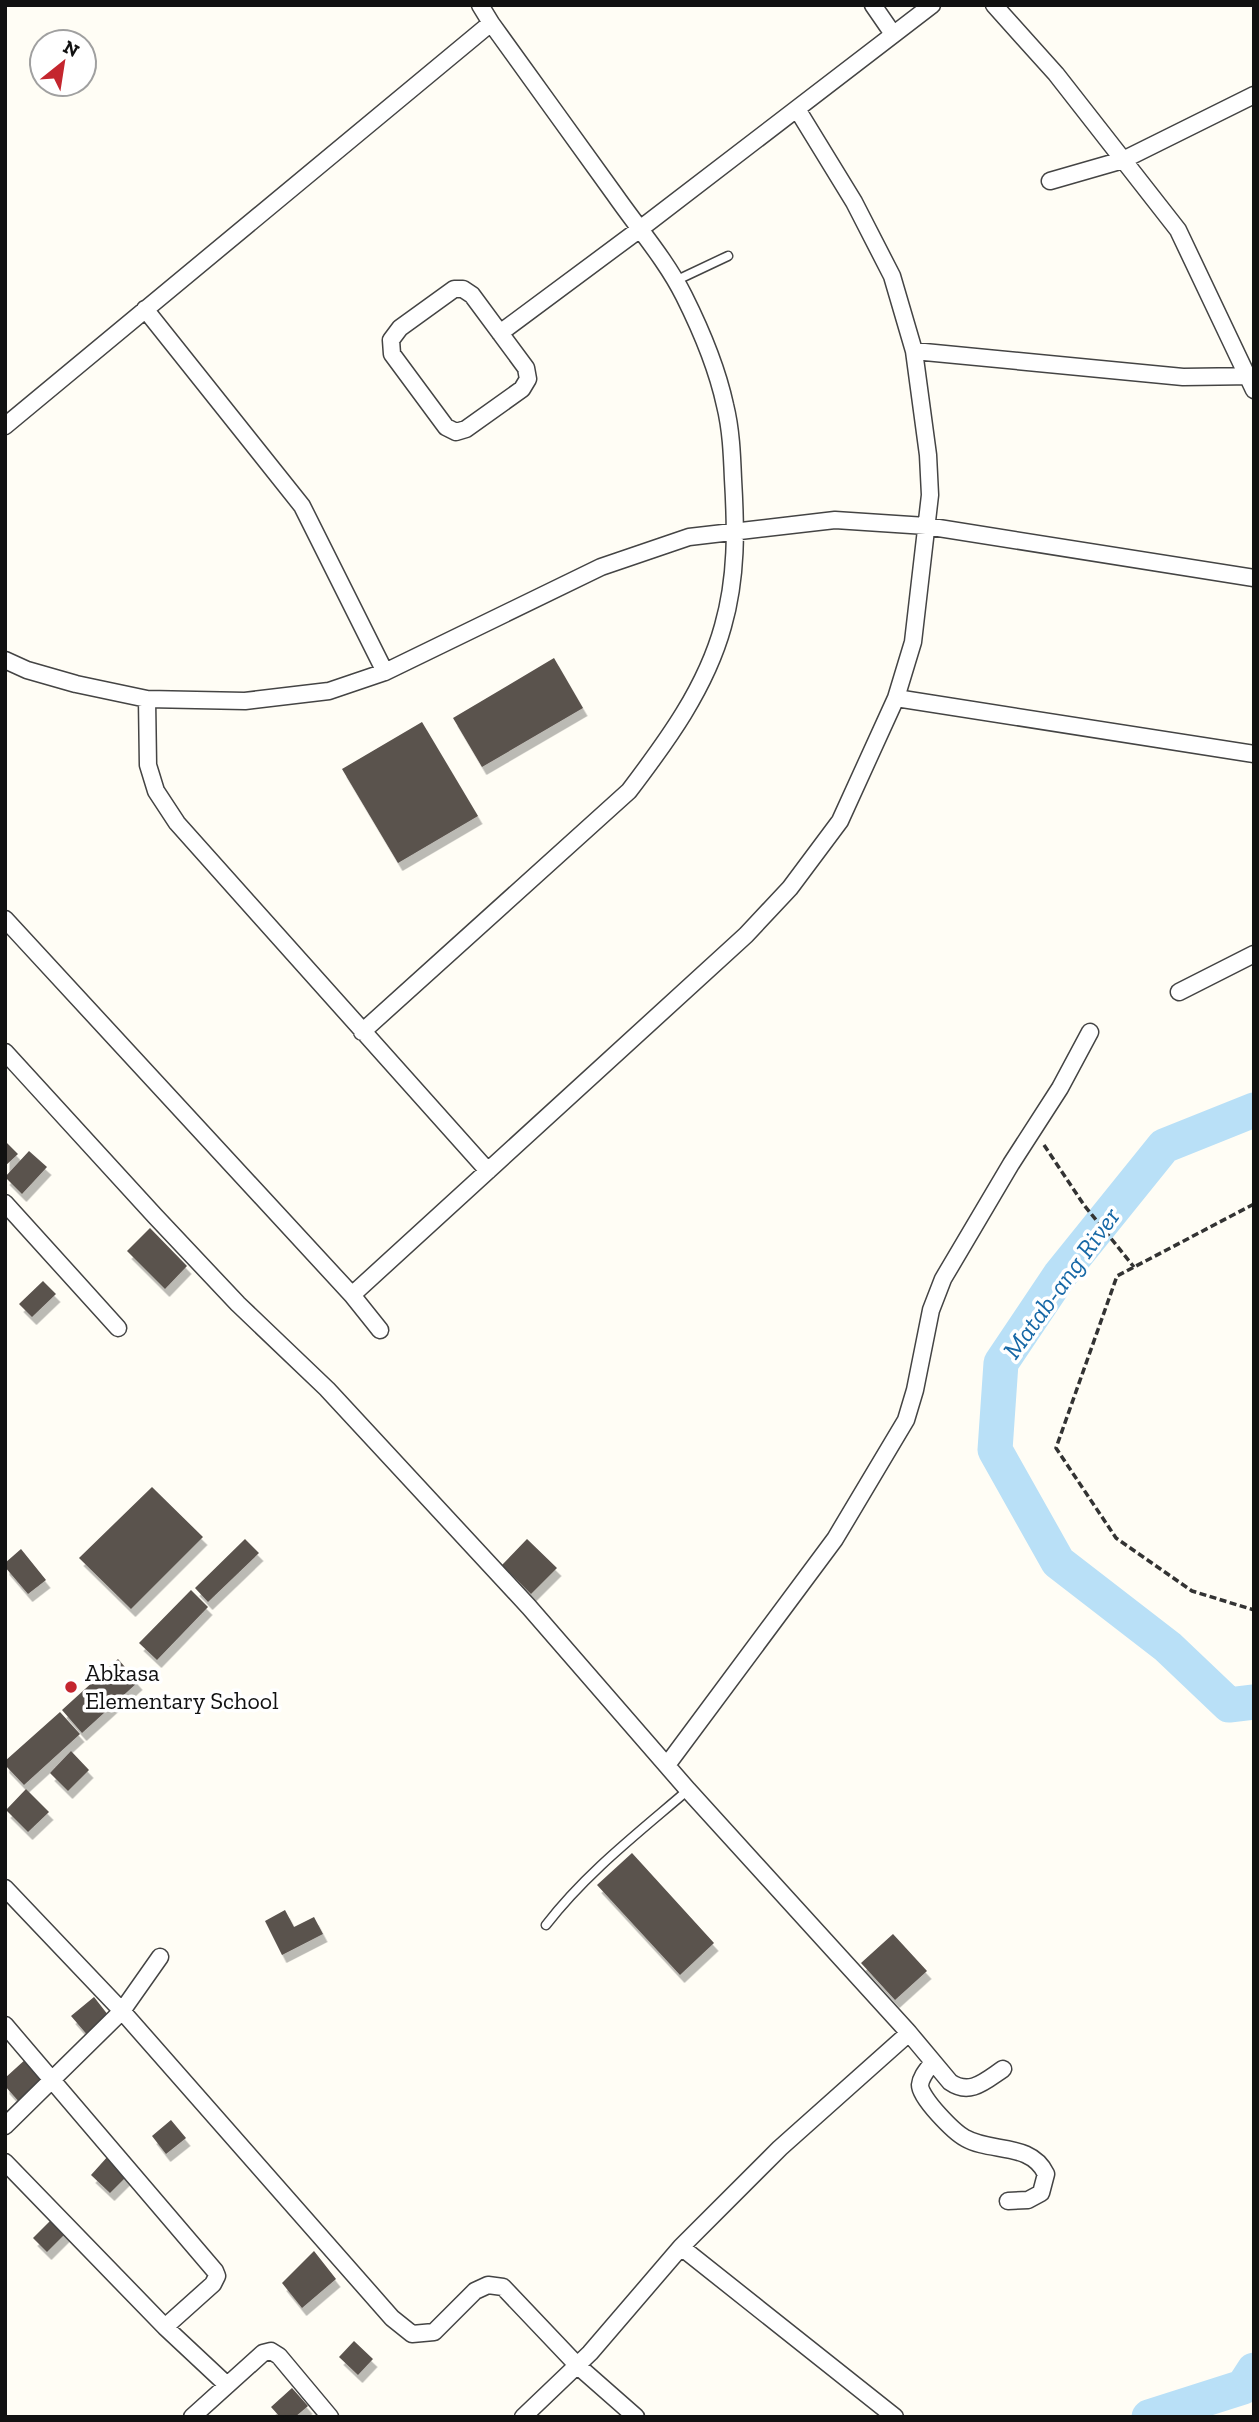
<svg xmlns="http://www.w3.org/2000/svg" width="1259" height="2422" viewBox="0 0 1259 2422" font-family="'Zilla Slab',serif">
<style>
.lines{fill:none;stroke-linecap:round;stroke-linejoin:round}
.river{stroke:#b9e0f7;stroke-width:35}
.building{fill:#5a524d;filter:url(#shadow)}
.lane-casing{stroke:#444;stroke-width:11}
.street-casing{stroke:#444;stroke-width:19}
.path{stroke:#333;stroke-width:3.5;stroke-dasharray:7 3.5;stroke-linecap:butt}
.lane{stroke:#fff;stroke-width:8}
.street{stroke:#fff;stroke-width:16}
.poi-dot{fill:#c4262e;stroke:#fff;stroke-width:2.5}
.labels{text-anchor:middle;stroke-width:7;stroke-linejoin:round;paint-order:stroke}
.poi-label{font-size:24px;fill:#111;stroke:#fff;text-anchor:start}
.water-label{font-size:26px;font-style:italic;fill:#1768a6;stroke:#fff}
</style>
<defs>
<filter id="shadow"><feDropShadow dx="4.5" dy="8" stdDeviation="0" flood-color="#0004"/></filter>
</defs>
<rect width="100%" height="100%" fill="#fffdf5"/>
<g class="lines">
<path class="river" d="M1254 1110 1164 1146 1060 1275 1001 1363 995 1450 1058 1562 1168 1647 1229 1705 1254 1702
M1149 2417 1243 2387 1254 2370"/>
</g>
<path class="building" d="M554 658 583 708 482 767 453 718Z
M422 722 478 816 398 863 342 769Z
M5 1141 18 1154 5 1166Z
M29 1151 47 1167 22 1194 5 1177Z
M150 1228 187 1266 165 1289 127 1251Z
M43 1281 56 1294 32 1317 19 1304Z
M152 1487 203 1537 131 1609 79 1558Z
M245 1539 259 1553 208 1602 195 1588Z
M527 1539 557 1568 531 1594 502 1565Z
M21 1549 46 1580 28 1594 5 1567V1563Z
M191 1590 208 1607 157 1660 139 1643Z
M118 1659 138 1682 82 1733 62 1710Z
M60 1712 80 1734 24 1785 5 1765V1761Z
M71 1751 89 1770 68 1791 50 1773Z
M26 1789 49 1812 28 1832 6 1810Z
M632 1853 714 1943 680 1975 597 1885Z
M285 1910 294 1927 314 1917 323 1934 282 1955 265 1921Z
M893 1934 927 1971 895 2000 861 1963Z
M94 1997 112 2020 90 2038 71 2016Z
M27 2058 47 2080 21 2104 5 2086V2078Z
M171 2120 186 2138 166 2154 152 2136Z
M109 2155 129 2174 110 2193 91 2175Z
M52 2219 66 2233 47 2252 33 2238Z
M314 2251 336 2279 302 2308 282 2283Z
M354 2341 373 2359 358 2375 339 2357Z
M292 2388 308 2406 295 2417H280L271 2407Z"/>
<g class="lines">
<defs>
<path id="lane" d="M675 281 728 256
M546 1925C586 1873 638 1833 688 1790"/>
<path id="street" d="M873 5 893 34
M994 5 1056 74 1178 230 1254 390
M1050 181 1123 160 1254 95
M454 289H463L472 295 526 368 528 379 522 389 466 429 456 432 446 427 392 354 391 340 400 328Z
M145 309 302 506 385 672
M500 333 640 229 932 5
M914 351 1183 377 1254 376
M5 426 491 23
M5 660 27 670 76 684 147 699 245 701 329 691 385 672 601 567 689 537 835 520 926 526 1254 578
M896 698 1254 754
M147 699 148 765 156 791 177 823 488 1171
M5 919 352 1295 380 1330
M1179 992 1254 954
M362 1032 629 791C667 741 706 688 723 626 737 577 736 529 733 479 732 454 731 429 725 405 717 368 701 330 684 296 666 260 638 228 615 195 574 138 532 80 491 23L480 5
M5 1052 155 1216 238 1304 327 1389 529 1607 688 1790 909 2033 950 2082C970 2096 985 2081 1003 2069
M5 1203 118 1328
M352 1295 746 935 790 888 840 821 896 698 913 642 930 495 928 455 914 351 892 276 854 202 797 109
M667 1765 835 1539 906 1420 915 1390 931 1310 943 1279 1011 1164 1060 1088 1090 1032
M5 1888 122 2011 392 2318 412 2334 434 2332 475 2291 488 2285 503 2287 578 2366 636 2417
M5 2025 215 2271 217 2276 213 2284 165 2327
M933 2062C928 2069 921 2076 920 2085 920 2098 954 2132 965 2138 991 2153 1031 2142 1046 2174L1041 2193 1028 2200 1008 2201
M5 2126 122 2011 160 1957
M5 2162 165 2327 227 2385
M681 2247 895 2417
M192 2417 263 2353 271 2351 279 2356 330 2417
M523 2417 590 2353 681 2247 780 2148 909 2033"/>
</defs>
<use href="#lane" class="lane-casing"/>
<use href="#street" class="street-casing"/>
<path class="path" d="M1044 1145 1084 1205 1134 1267
M1254 1204 1117 1276 1056 1448 1116 1538 1192 1591 1254 1610"/>
<use href="#lane" class="lane"/>
<use href="#street" class="street"/>
</g>
<circle class="poi-dot" cx="71" cy="1687" r="7"/>
<g class="labels">
<g class="poi-label">
<text x="85" y="1681">Abkasa<tspan x="85" dy="28">Elementary School</tspan></text>
</g>
<g class="water-label">
<text transform="translate(1061 1283) rotate(-54)" y="9">Matab-ang River</text>
</g>
</g>
<rect width="1259" height="2422" fill="none" stroke="#111111" stroke-width="14"/>
<g transform="translate(63 63) rotate(30)"><circle r="33" fill="#ffffff" stroke="#a0a0a0" stroke-width="2"/>
<path d="M0-5L12 26L0 18L-12 26Z" fill="#c4262e"/>
<text y="-10" font-size="19" font-weight="bold" text-anchor="middle" fill="#111111">N</text>
</g>
</svg>
